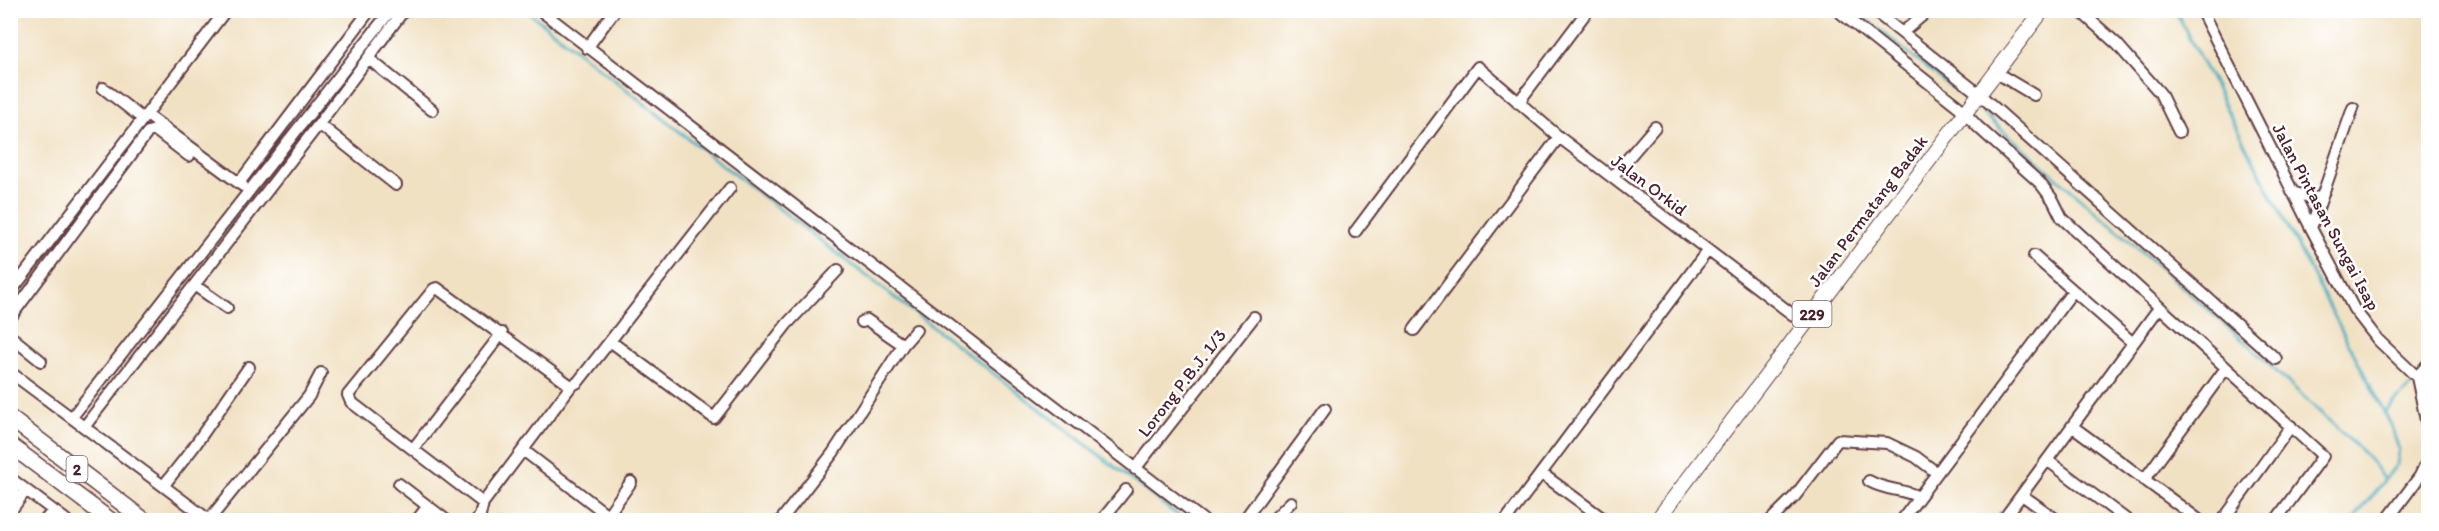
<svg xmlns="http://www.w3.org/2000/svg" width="2439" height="531" viewBox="0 0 2439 531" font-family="Itim,sans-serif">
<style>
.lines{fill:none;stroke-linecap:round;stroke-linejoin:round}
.stream{stroke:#3eaabe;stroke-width:3}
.minor-casing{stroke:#633c42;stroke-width:14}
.major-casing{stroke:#633c42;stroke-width:16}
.highway-casing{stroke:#633c42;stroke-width:18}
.minor{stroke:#fff;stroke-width:10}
.major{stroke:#fff;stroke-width:14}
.highway{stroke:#fff;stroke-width:15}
.labels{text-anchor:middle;stroke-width:5;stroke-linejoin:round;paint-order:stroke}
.shield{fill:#fff;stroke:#80626b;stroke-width:1.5}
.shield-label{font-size:16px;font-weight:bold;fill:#4a1f2b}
.street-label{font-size:18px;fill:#4a1f2b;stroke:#fff}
</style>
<rect width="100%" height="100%" fill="#fff"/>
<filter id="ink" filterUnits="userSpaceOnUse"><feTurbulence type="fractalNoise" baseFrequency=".0167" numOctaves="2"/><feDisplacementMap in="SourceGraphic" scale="12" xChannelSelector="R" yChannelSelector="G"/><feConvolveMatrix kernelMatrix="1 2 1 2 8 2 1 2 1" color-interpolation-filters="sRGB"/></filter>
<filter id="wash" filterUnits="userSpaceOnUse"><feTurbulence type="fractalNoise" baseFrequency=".008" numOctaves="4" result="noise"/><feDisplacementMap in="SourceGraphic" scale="24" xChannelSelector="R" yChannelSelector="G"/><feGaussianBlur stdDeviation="1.35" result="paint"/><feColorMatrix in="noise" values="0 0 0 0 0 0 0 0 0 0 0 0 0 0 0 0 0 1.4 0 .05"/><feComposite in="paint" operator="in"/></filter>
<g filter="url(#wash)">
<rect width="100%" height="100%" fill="#f1e1c3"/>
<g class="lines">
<path class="stream" d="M526 10 708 154 1184 520
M1854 10 1961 95
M2175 10 2391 425 2399 450 2397 464 2353 520
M1983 113 2244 341 2369 458 2384 480
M2384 413 2415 381"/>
</g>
</g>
<g filter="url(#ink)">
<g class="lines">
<defs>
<path id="minor" d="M540 10 1203 520
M1837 10 1959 107 1978 127 2040 183 2053 200 2062 218 2323 456 2276 520
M1873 10 1979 94 2276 359
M2079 10 2117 44 2160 93 2179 132
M2201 10 2311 228 2354 309 2378 340 2417 377 2428 430
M1903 32 1929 10
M587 48 615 10
M369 59 432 110
M1995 72 2034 95
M103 88 143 119
M1518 103 1588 10
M147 115 243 186
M319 124 396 185
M1612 177 1655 127
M239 183 370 10
M2292 192 2312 198 2322 197
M2311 228 2353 108
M1355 232 1478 67 1559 137 1805 324
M2034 256 2133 343
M194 285 227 308
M10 293 226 10
M10 318 148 132 155 130 189 156
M862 322 867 320 903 345
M1414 330 1559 137
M10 336 41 361
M610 341 714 418 787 324 838 270
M10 372 209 520
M2417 377 2428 364
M72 417 391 10
M85 426 319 124 404 10
M2072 426 2199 520
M413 449 502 333
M523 450 614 520
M2047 460 2127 520
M1135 469 1254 317
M1541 473 1605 520
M10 478 66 520
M2144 480 2226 368
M1869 481C1886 491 1901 488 1919 497
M399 484 446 520
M164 485 193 448 249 367
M2022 495 2057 520
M483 503 351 402 348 395 434 289 437 288 571 386
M10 512 26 490
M607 516 631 482
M45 520 53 511
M209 520 309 396 321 373
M417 520 427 507
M477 520 480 516 483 503 571 386 578 382 730 188
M781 520 833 453 903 345 916 330
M1102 520 1126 490
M1244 520 1325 409
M1273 520 1291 502
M1506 520 1708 250
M1771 520 1795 496 1838 440 1887 443 1916 457 1937 473
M1902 520 2073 291
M2003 520 2159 308
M2223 520 2291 426
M2387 520 2420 476 2428 459"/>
<path id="major" d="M1657 520 2043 10"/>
<path id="highway" d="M10 418 144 520
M10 445 110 520"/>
</defs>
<use href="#minor" class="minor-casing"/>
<use href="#major" class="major-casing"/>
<use href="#highway" class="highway-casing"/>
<use href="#minor" class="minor"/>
<use href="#major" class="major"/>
<use href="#highway" class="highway"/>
</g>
</g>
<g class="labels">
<g class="shield">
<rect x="1792.5" y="301" width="39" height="26" rx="4.5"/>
<rect x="66.5" y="456" width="21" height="26" rx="4.5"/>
</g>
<g class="shield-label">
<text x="1812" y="320">229</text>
<text x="77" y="475">2</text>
</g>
<g class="street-label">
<text transform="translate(1649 185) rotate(37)" y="6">Jalan Orkid</text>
<text transform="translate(1868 211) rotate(-53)" y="6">Jalan Permatang Badak</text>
<text transform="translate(2326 217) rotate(62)" y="6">Jalan Pintasan Sungai Isap</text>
<text transform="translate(1182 383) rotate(-52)" y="6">Lorong P.B.J. 1/3</text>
</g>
</g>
<rect width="2439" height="531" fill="none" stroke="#fff" stroke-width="36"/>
</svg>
